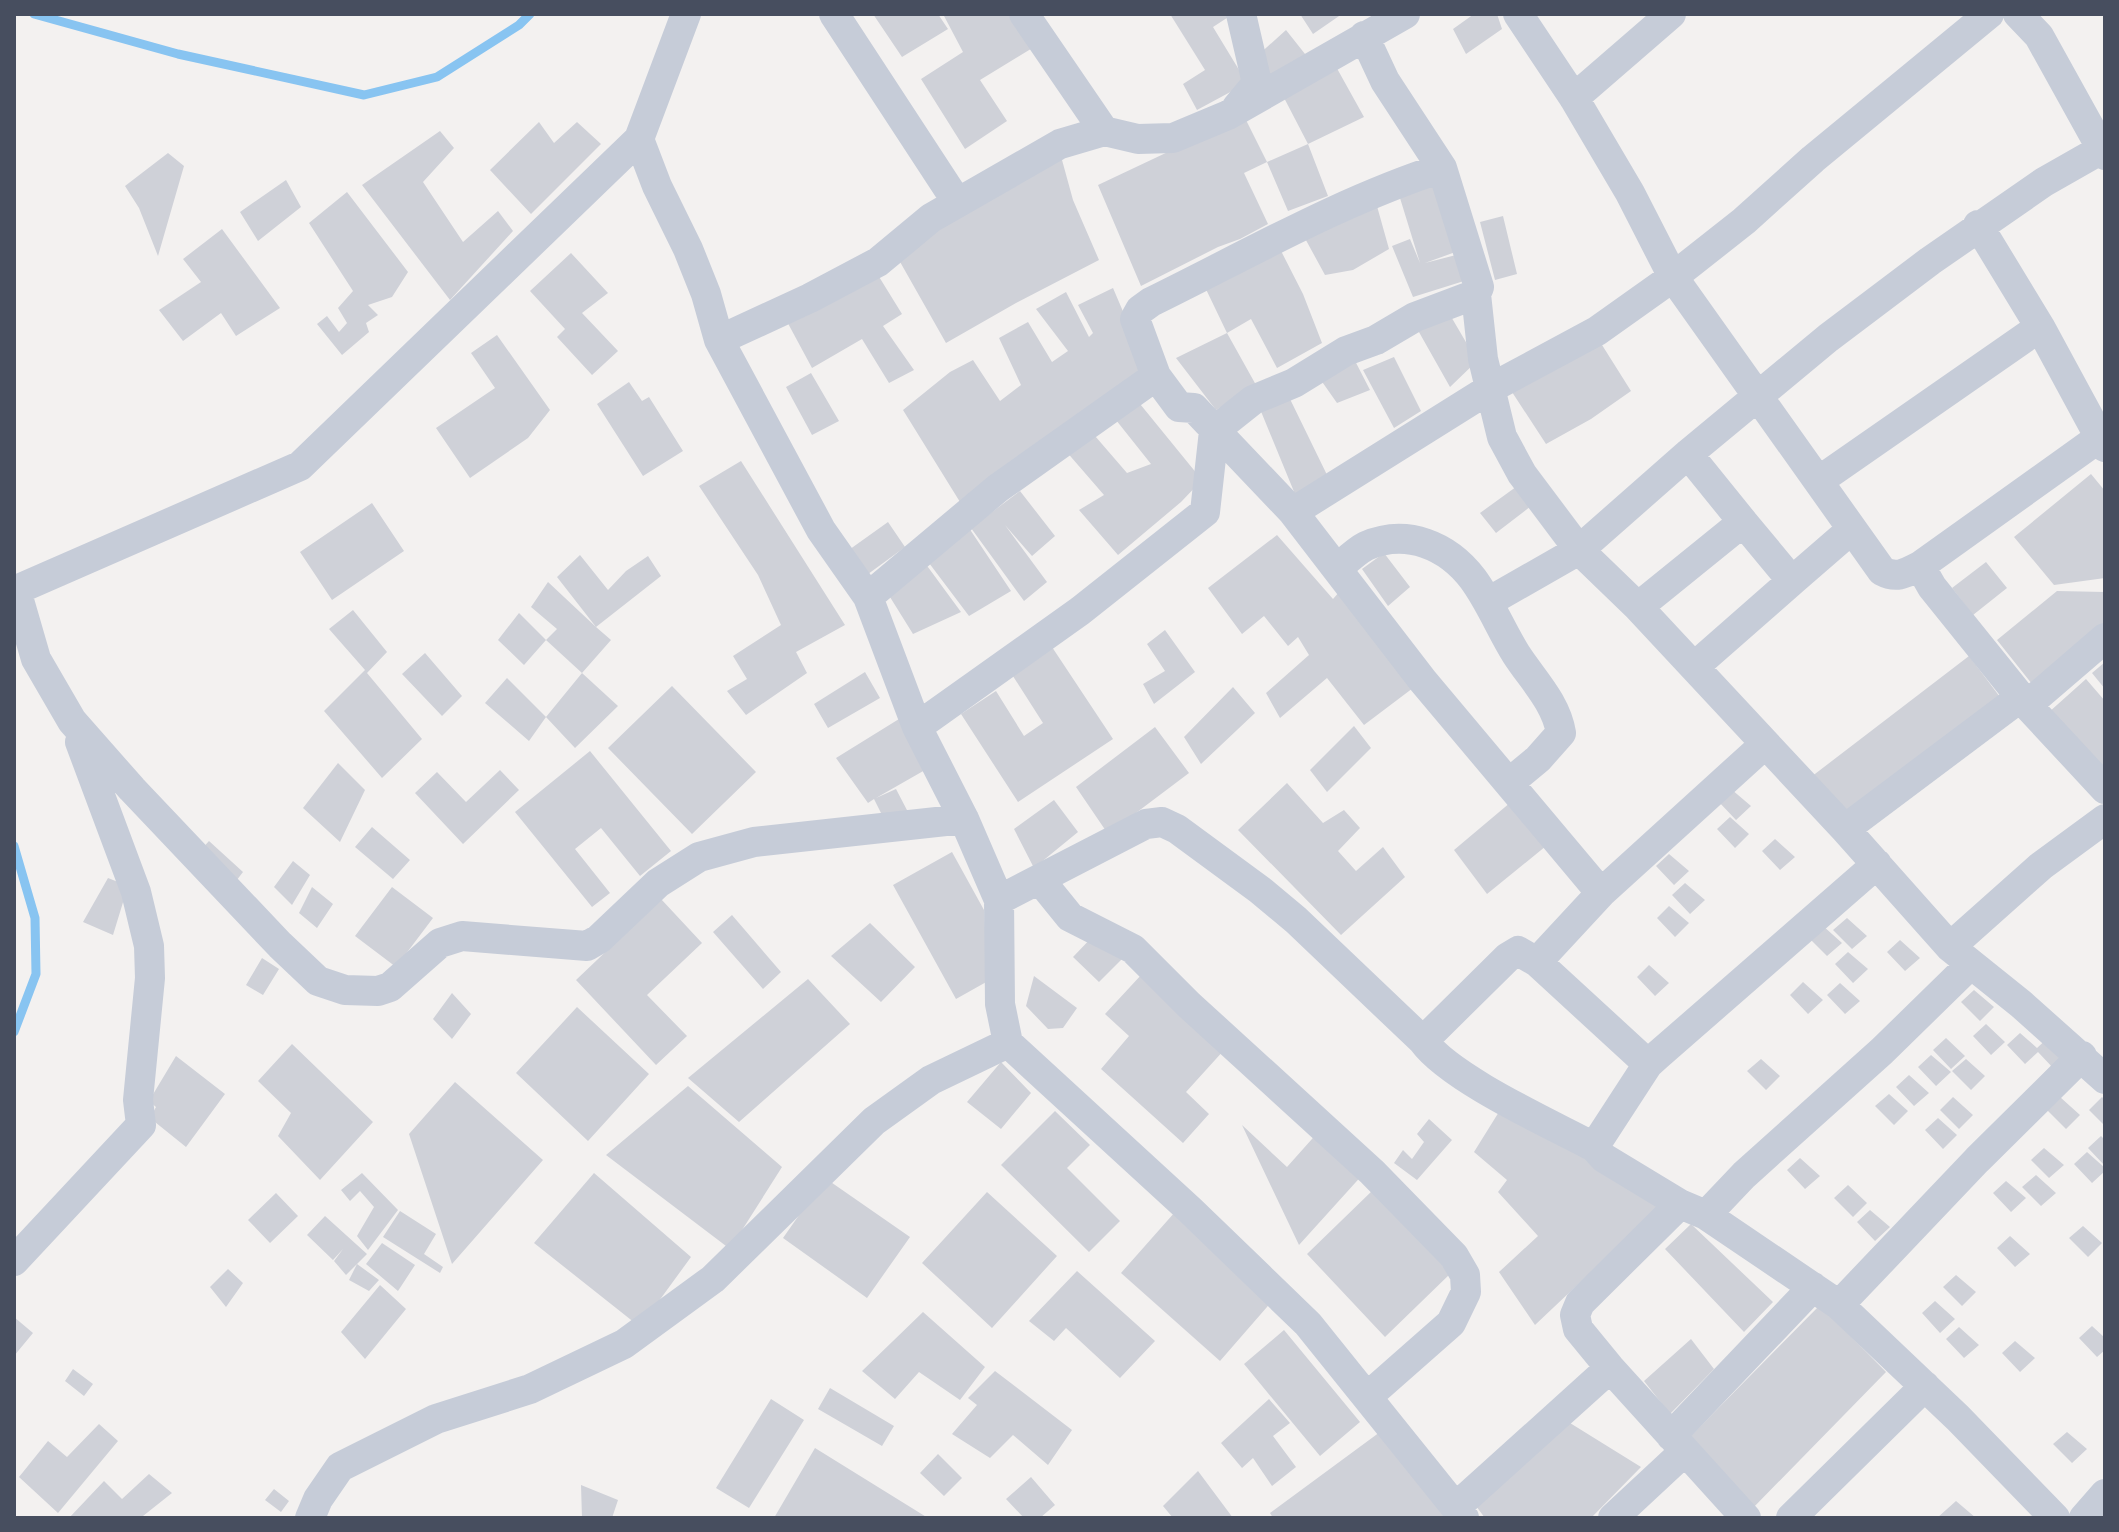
<svg xmlns="http://www.w3.org/2000/svg" width="2119" height="1532" viewBox="0 0 2119 1532" font-family="'Exo 2',sans-serif">
<style>
.lines{fill:none;stroke-linecap:round;stroke-linejoin:round}
.stream{stroke:#88c4f1;stroke-width:9}
.building{fill:#cfd1d8}
.minor{stroke:#c6ccd8;stroke-width:30}
</style>
<rect width="100%" height="100%" fill="#f3f1f0"/>
<g class="lines">
<path class="stream" d="M34 14 178 54 364 95 437 77 519 25 530 14
M14 846 35 918 36 974 14 1032"/>
</g>
<path class="building" d="M873 14H938L948 29 902 57Z
M943 14H1017L1039 44 980 80 1007 121 965 149 921 79 963 52Z
M1170 14H1233L1213 27 1247 83 1197 110 1183 84 1205 70Z
M1300 14H1342L1313 34Z
M1474 14H1497L1502 29 1466 54 1453 29Z
M1286 30 1309 59 1271 77 1256 57Z
M1334 63 1364 117 1308 144 1281 92Z
M1244 116 1267 162 1244 173 1268 224 1240 239 1218 247 1141 286 1098 185Z
M539 122 554 143 577 122 601 144 531 214 490 170Z
M440 131 454 148 423 182 463 242 498 211 513 231 450 300 362 185Z
M1308 144 1328 196 1288 211 1267 162Z
M1059 149 1073 200 1099 260 1016 303 946 343 895 253Z
M168 153 184 166 158 256 139 208 125 186Z
M1437 172 1461 250 1425 263 1456 255 1464 281 1413 297 1392 246 1410 239 1420 263 1396 185Z
M286 180 301 207 258 241 240 212Z
M347 192 408 272 392 297 368 305 378 315 366 323 369 332 342 355 317 324 327 316 339 332 347 323 338 308 353 291 309 223Z
M1375 199 1389 249 1353 270 1325 275 1301 231Z
M1503 216 1517 274 1495 280 1480 222Z
M222 229 280 308 236 336 221 313 183 341 159 310 201 282 183 259Z
M1278 245 1303 294 1322 343 1277 368 1251 319 1227 333 1256 385 1216 410 1176 358 1227 333 1203 283Z
M571 253 608 293 582 313 618 351 592 375 557 337 565 329 530 291Z
M873 267 902 314 883 326 914 370 889 383 862 339 812 368 784 316Z
M1113 288 1148 370 960 502 903 410 950 372 973 360 1000 401 1021 385 999 338 1028 322 1052 362 1068 351 1036 309 1066 292 1089 337 1093 333 1078 305Z
M1446 308 1477 361 1450 387 1415 325Z
M497 335 550 410 528 438 470 478 436 428 495 388 471 353Z
M1597 337 1631 391 1591 419 1546 444 1512 392Z
M1352 355 1370 390 1337 403 1318 376Z
M1394 357 1421 411 1394 428 1363 370Z
M811 373 839 421 812 435 786 387Z
M629 382 642 401 649 397 683 451 643 476 597 404Z
M1136 399 1202 480 1181 502 1118 555 1079 510 1104 495 1065 450 1089 429 1127 473 1151 464 1112 415Z
M1290 399 1329 479 1297 499 1260 409Z
M741 461 845 625 796 652 807 673 746 715 727 691 747 679 733 656 781 625 758 575 699 486Z
M2091 474 2105 491V578L2054 585 2014 537Z
M1520 484 1535 503 1496 533 1480 513Z
M1020 491 1055 536 1032 556 1005 525 1047 582 1024 601 971 528Z
M372 503 404 551 332 600 300 552Z
M888 522 905 547 864 577 846 552Z
M969 528 1011 591 969 616 926 559Z
M1277 535 1333 599 1340 591 1413 688 1364 725 1327 678 1280 718 1266 693 1309 655 1298 637 1288 646 1264 616 1242 634 1208 588Z
M1384 553 1410 587 1388 606 1362 569Z
M580 555 608 590 626 571 648 556 661 576 596 627 611 640 582 673 618 706 575 748 546 717 582 673 546 640 557 629 531 607 548 582 596 627 557 577Z
M1986 562 2007 588 1973 615 1952 588Z
M925 563 961 612 913 634 885 589Z
M2057 591 2105 592V624L2032 684 1997 640Z
M353 610 387 652 367 673 422 739 382 778 324 711 365 670 329 629Z
M519 613 546 640 524 665 498 640Z
M1165 630 1195 672 1154 704 1143 684 1165 671 1147 644Z
M1052 647 1113 739 1018 802 961 714 996 691 1024 736 1043 723 1011 673Z
M425 653 462 696 442 716 402 674Z
M1969 656 2003 701 1845 822 1811 777Z
M2105 662V689L2092 673Z
M865 672 880 698 828 728 814 704Z
M507 678 546 717 529 741 485 703Z
M2086 679 2105 701V778L2048 713Z
M672 686 756 772 692 834 608 748Z
M1233 687 1255 713 1201 764 1184 737Z
M899 719 925 770 876 798 896 789 909 814 887 825 874 799 868 803 836 758Z
M1354 726 1371 748 1327 792 1310 770Z
M1155 727 1189 773 1108 834 1076 787Z
M590 751 671 851 640 876 601 828 575 849 610 893 592 907 515 812Z
M338 763 365 790 340 842 303 808Z
M500 770 519 790 463 844 415 793 437 772 466 802Z
M1287 783 1323 823 1344 810 1360 828 1338 851 1356 871 1383 847 1405 877 1341 935 1238 830Z
M1731 789 1751 806 1736 820 1718 801Z
M1054 800 1078 832 1034 868 1014 829Z
M1511 802 1546 846 1487 894 1454 850Z
M1730 817 1749 834 1735 848 1717 829Z
M372 827 410 860 393 879 355 847Z
M1775 839 1795 857 1780 870 1762 851Z
M209 841 243 872 223 898 187 865Z
M952 852 984 910 988 981 956 999 893 885Z
M1669 854 1689 871 1674 885 1656 866Z
M293 861 310 875 292 905 274 887Z
M108 878 128 886 113 935 83 922Z
M1685 883 1705 900 1690 914 1672 895Z
M312 887 333 904 317 928 299 913Z
M392 887 433 918 396 967 355 936Z
M661 899 702 943 647 995 687 1036 656 1065 576 980Z
M1669 906 1689 923 1675 937 1657 918Z
M732 915 781 972 763 989 713 932Z
M1847 918 1867 936 1852 949 1833 930Z
M870 923 915 967 881 1002 831 956Z
M1822 925 1842 943 1827 956 1808 937Z
M1096 933 1122 959 1099 982 1073 957Z
M1900 940 1920 958 1905 971 1887 952Z
M1848 952 1868 969 1853 983 1835 964Z
M262 958 279 969 263 995 246 985Z
M1649 965 1669 983 1655 996 1637 977Z
M1142 974 1225 1049 1186 1092 1209 1114 1183 1143 1101 1069 1129 1036 1105 1014Z
M1034 976 1077 1008 1063 1028 1048 1029 1026 1006Z
M808 979 850 1024 739 1122 688 1078Z
M1803 982 1823 1000 1808 1014 1790 995Z
M1840 983 1860 1001 1845 1014 1827 995Z
M1974 990 1994 1007 1980 1021 1961 1002Z
M452 993 471 1014 452 1039 433 1019Z
M577 1007 649 1074 588 1141 516 1073Z
M1986 1024 2005 1042 1991 1055 1973 1036Z
M2020 1033 2037 1048 2049 1037 2068 1055 2054 1069 2038 1052 2025 1064 2007 1045Z
M1946 1038 1965 1056 1951 1069 1933 1050Z
M292 1044 373 1122 320 1180 278 1136 291 1113 258 1081Z
M1931 1055 1951 1072 1936 1086 1918 1067Z
M176 1056 225 1094 186 1147 150 1118 156 1107 149 1101Z
M1761 1059 1780 1076 1766 1090 1747 1071Z
M1966 1059 1985 1076 1971 1090 1952 1071Z
M1001 1062 1031 1093 1001 1129 967 1102Z
M1909 1075 1929 1093 1914 1106 1896 1087Z
M455 1082 543 1160 452 1264 409 1134Z
M688 1086 782 1167 730 1249 606 1155Z
M1889 1094 1908 1111 1894 1125 1875 1106Z
M1953 1097 1973 1115 1959 1129 1940 1110Z
M2060 1097 2080 1115 2066 1129 2047 1110Z
M2102 1097 2105 1100V1126L2089 1110Z
M1502 1107 1665 1202 1535 1325 1499 1272 1538 1236 1498 1192 1507 1180 1474 1152Z
M1055 1111 1090 1145 1067 1168 1120 1221 1089 1252 1001 1165Z
M1938 1118 1957 1135 1943 1149 1925 1130Z
M1429 1119 1452 1140 1417 1180 1394 1163 1403 1150 1412 1159 1424 1142 1417 1134Z
M1242 1125 1287 1167 1320 1130 1365 1172 1299 1245Z
M2101 1136 2105 1140V1166L2088 1148Z
M2044 1148 2064 1165 2049 1178 2031 1160Z
M2087 1152 2105 1168V1171L2092 1183 2074 1164Z
M1800 1158 1820 1176 1805 1189 1787 1170Z
M362 1173 398 1210 368 1250 357 1236 374 1207 360 1191 350 1201 341 1190Z
M594 1173 691 1257 640 1327 534 1243Z
M2036 1175 2056 1193 2041 1206 2022 1187Z
M825 1178 910 1237 867 1298 783 1238Z
M2006 1181 2026 1198 2011 1212 1993 1193Z
M1848 1185 1867 1203 1853 1217 1834 1198Z
M1374 1189 1452 1272 1385 1337 1307 1254Z
M987 1192 1057 1256 992 1328 922 1263Z
M276 1193 298 1216 270 1243 248 1220Z
M1870 1210 1890 1227 1875 1241 1857 1222Z
M400 1211 436 1234 424 1254 443 1267 440 1273 383 1237Z
M1175 1212 1274 1299 1220 1361 1121 1273Z
M325 1216 367 1254 357 1264 379 1280 369 1291 349 1280 357 1264 346 1275 334 1261 343 1249 333 1260 307 1235Z
M1691 1224 1773 1302 1744 1332 1665 1249Z
M2083 1226 2102 1243 2088 1257 2069 1238Z
M2010 1236 2030 1254 2015 1267 1997 1248Z
M382 1243 415 1265 398 1291 366 1264Z
M228 1269 243 1283 226 1307 210 1287Z
M1077 1271 1155 1341 1120 1378 1066 1328 1054 1341 1029 1321Z
M1956 1275 1976 1292 1962 1306 1943 1287Z
M380 1285 406 1309 365 1359 341 1332Z
M1935 1301 1955 1319 1940 1333 1922 1313Z
M1820 1305 1886 1372 1751 1510 1684 1443Z
M923 1312 985 1367 960 1400 919 1372 895 1399 862 1371Z
M14 1317 33 1333 14 1356Z
M2092 1326 2105 1338V1350L2097 1357 2079 1338Z
M1959 1327 1979 1345 1964 1358 1946 1339Z
M1284 1330 1360 1422 1320 1456 1244 1364Z
M1691 1339 1714 1369 1670 1414 1644 1381Z
M2015 1341 2035 1358 2020 1372 2002 1353Z
M73 1369 93 1384 84 1396 65 1381Z
M995 1371 1072 1430 1048 1465 1013 1435 990 1458 952 1434 977 1405 968 1398Z
M830 1388 894 1426 882 1446 818 1409Z
M771 1399 804 1420 749 1508 716 1488Z
M1269 1399 1290 1423 1273 1436 1296 1467 1272 1486 1253 1458 1242 1468 1221 1443Z
M1570 1423 1641 1467 1591 1518H1485L1476 1506Z
M99 1424 118 1441 58 1513 19 1477 48 1441 67 1457Z
M1380 1432 1448 1518H1273L1270 1513Z
M2067 1432 2087 1449 2072 1463 2053 1444Z
M815 1448 928 1518H774Z
M938 1454 962 1478 944 1496 920 1473Z
M1198 1471 1233 1518H1173L1163 1506Z
M149 1474 172 1493 143 1516 145 1518H69L104 1481 122 1499Z
M1031 1477 1055 1505 1040 1518H1024L1006 1499Z
M581 1485 618 1500 612 1518H582Z
M274 1489 289 1501 281 1512 265 1500Z
M1956 1501 1976 1518H1937Z"/>
<g class="lines">
<path class="minor" d="M834 14 957 202
M1024 14 1104 131
M1518 14 1574 98 1630 193 1673 277 1882 571C1897 579 1906 573 1920 566L2099 438
M2018 14 2039 36 2105 155
M1364 36 1385 81 1442 168 1479 287 1476 294 1483 359 1502 437 1522 474 1579 550 1638 607 1845 829 1950 947 2021 1004 2105 1079
M1574 98 1671 14
M1237 107 1257 83 1241 14
M639 139 657 186 688 249 706 294 719 340 821 530 868 597 917 727 964 819 999 900 1000 1004 1008 1043 1190 1210 1308 1324 1464 1518
M1442 168C1340 201 1247 255 1151 302L1140 310 1135 319 1156 376 1179 407 1194 408 1293 512 1423 681 1601 893
M1978 225 2040 327 2105 447
M719 340 810 298 878 262 931 218 1060 144 1104 131 1138 139 1173 138 1228 115 1405 14
M1688 454 1743 522
M1820 480 2040 327
M1293 512 1491 388 1597 331 1673 277 1744 221 1813 159 1989 14
M1920 566 1932 587 2027 705 2105 789
M1337 569C1346 561 1356 551 1366 546 1407 528 1448 546 1473 579 1490 602 1501 630 1516 654 1532 679 1556 702 1561 733L1538 759 1509 783
M16 590 36 659 72 721 132 789 280 945 318 981 345 990 378 991 390 987 440 943 462 936 587 946 599 939 658 883 699 857 754 842 964 819
M14 591 300 466 639 139 686 14
M868 597 998 488 1156 376
M1488 602 1579 550 1688 454 1828 338 1930 261 2044 182 2102 149
M1638 607 1743 522 1792 581 1852 529
M1694 667 1792 581
M2027 705 2105 638
M917 727 1080 611 1205 512 1214 431 1253 400 1294 383 1346 351 1376 340 1415 317 1476 294
M1845 829 2021 697
M1040 880 1070 917 1133 949 1189 1005 1372 1172 1454 1256 1465 1275 1466 1292 1451 1323 1367 1397
M999 900 1146 824 1162 822 1177 829 1260 890 1296 920 1423 1041C1451 1079 1549 1123 1594 1147L1604 1158 1680 1204 1706 1215 1839 1305 1958 1418 2055 1518
M1950 947 2041 866 2105 819
M1537 962 1601 893 1765 744
M1423 1041 1508 957 1518 951 1537 962 1648 1064
M1594 1147 1648 1064 1658 1055 1877 864
M1680 1204 1580 1303 1575 1315 1578 1329 1610 1368 1746 1518
M1706 1215 1744 1175 1882 1051 1971 964
M14 1261 141 1125 138 1100 150 978 149 946 136 892 80 742
M1839 1305 1977 1160 2082 1056
M1671 1436 1813 1287
M1456 1507 1610 1368
M310 1518 318 1499 340 1467 436 1419 530 1389 624 1344 713 1279 874 1121 931 1080 1008 1043
M1613 1518 1685 1451
M1791 1518 1925 1386
M2084 1518 2105 1494"/>
</g>
<rect width="2119" height="1532" fill="none" stroke="#474e5f" stroke-width="32"/>
</svg>
